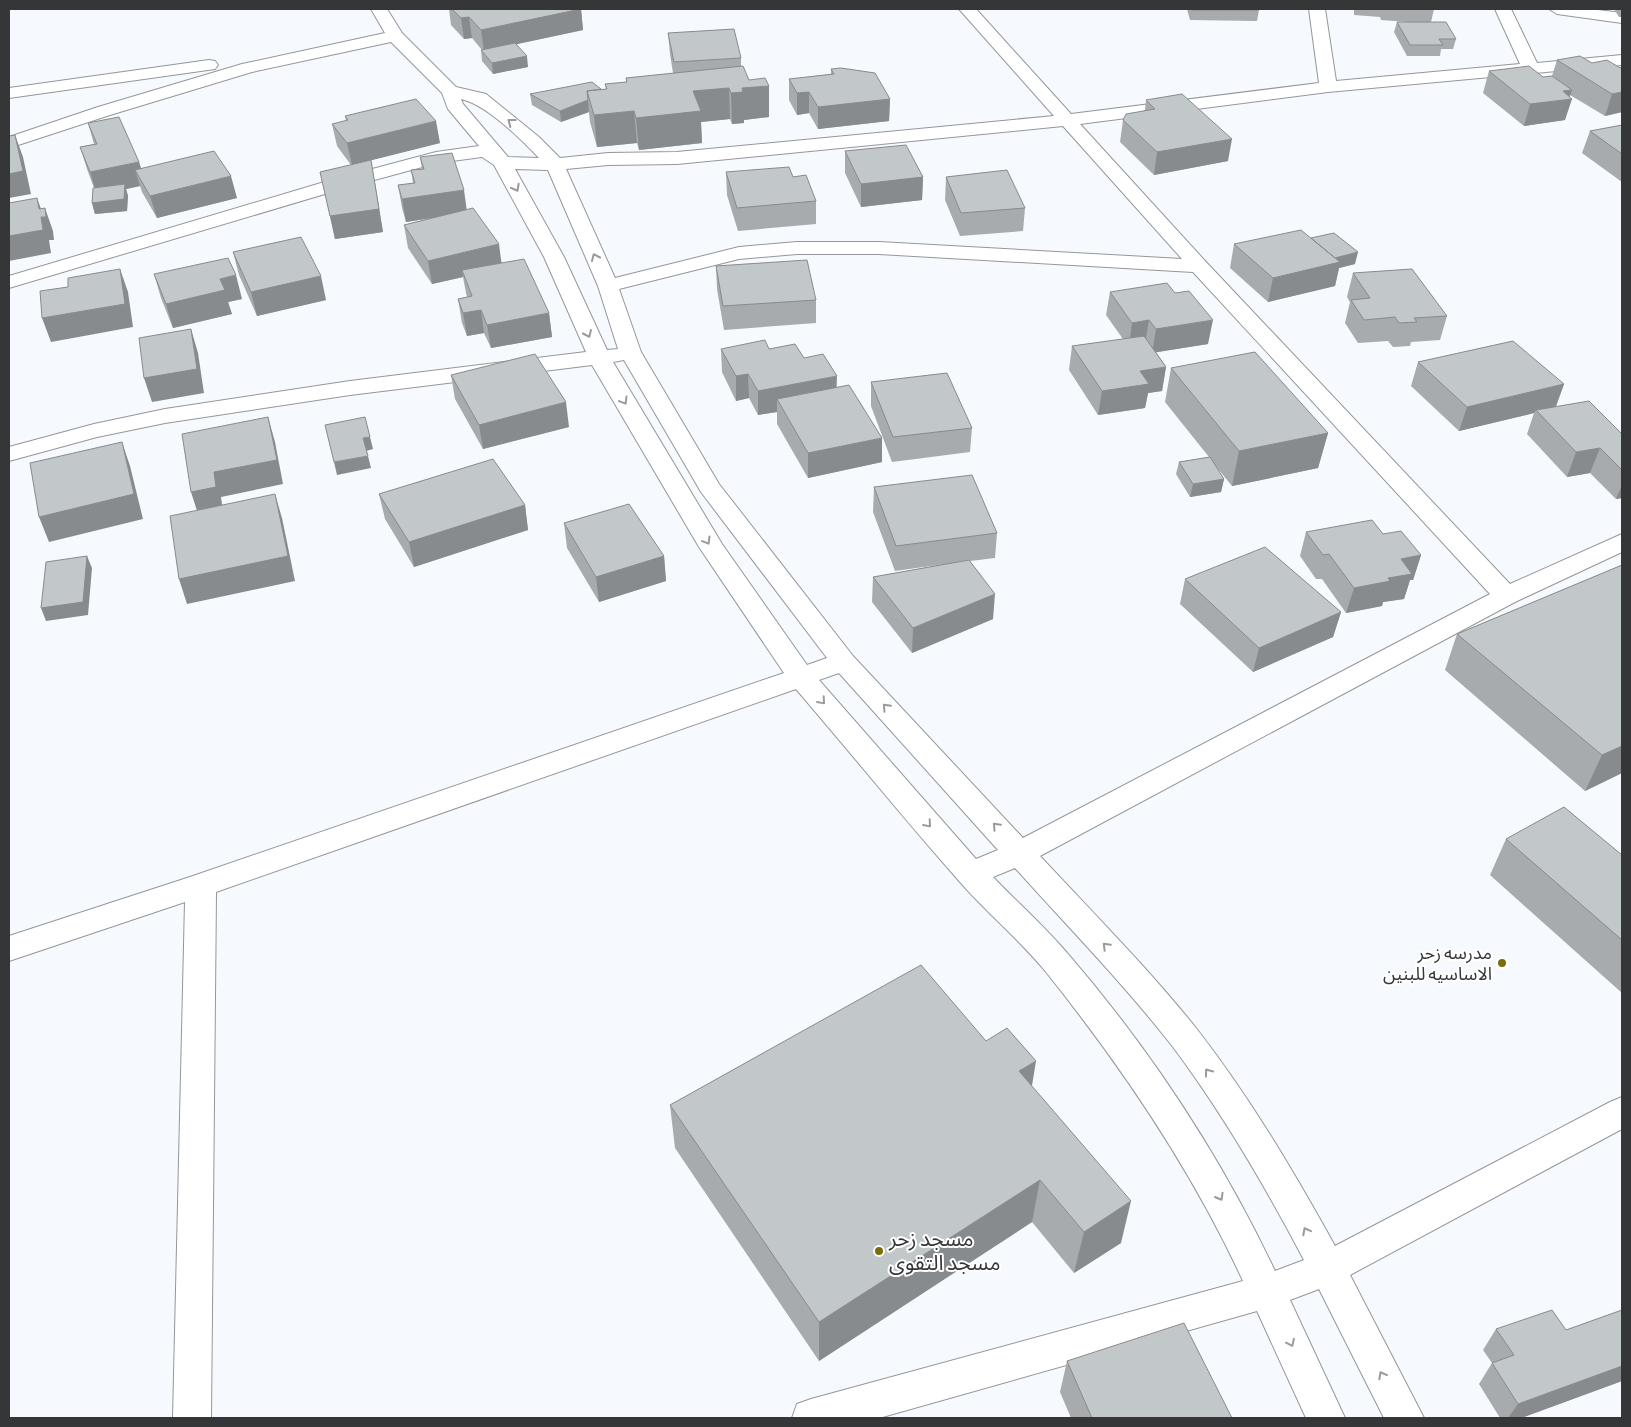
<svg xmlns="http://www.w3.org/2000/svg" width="1631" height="1427" viewBox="0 0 1631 1427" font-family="'Alegreya Sans','Noto Sans Arabic',sans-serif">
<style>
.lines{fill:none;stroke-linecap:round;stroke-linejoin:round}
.minor-casing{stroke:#94979a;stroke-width:2}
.minor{fill:#fff;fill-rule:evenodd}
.wall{fill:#a7abad}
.shaded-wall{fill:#888b8d}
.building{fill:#c2c7c9;stroke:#888b8d}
.oneway{stroke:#9a9a9c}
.poi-dot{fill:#776f0d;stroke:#fff;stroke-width:2}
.labels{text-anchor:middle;stroke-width:4;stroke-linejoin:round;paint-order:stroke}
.poi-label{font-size:18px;fill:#353638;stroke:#fff;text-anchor:end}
.near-poi-label{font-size:21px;fill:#353638;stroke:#fff;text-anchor:start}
</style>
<rect width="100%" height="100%" fill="#f6f9fd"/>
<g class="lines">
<defs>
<path id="minor" d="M371 9H387L402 33 456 87 486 94 539 137 560 158 608 153 677 152 1054 116 959 9H976L1071 114 1319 83 1309 9H1325L1336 81 1520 64 1495 9H1511L1537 63 1622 55V65L1328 92 1080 124 1206 262 1510 584 1622 534V552L1515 602 1040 856C1093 913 1148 968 1196 1028 1249 1096 1293 1170 1335 1246L1610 1102 1622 1097V1129L1350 1275 1424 1418H1384L1319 1289 1290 1300 1345 1418H1306L1257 1311 879 1418H792L797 1404 811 1399 1243 1281C1192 1170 1122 1067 1046 972 1020 940 987 913 960 882 904 819 851 753 796 689L216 892 211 1418H173L185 902 9 961V936L190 877 784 673 699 547 592 365 350 395 165 423 97 437 9 461V447L94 424 165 409 350 381 586 352 544 257 494 165 482 157 437 163 345 188 9 288V276L331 180 436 152 479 146 448 109 442 93 391 42 252 72 110 115 9 148V137L98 107 242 64 385 33ZM461 99C487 105 521 139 539 158L508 157 463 104ZM1063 126 1182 259 879 242H797L739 247 615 278 566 169 608 165 677 164ZM515 169 548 170 598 286 618 349 607 350 564 257ZM797 254H879L1193 272 1490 594 1023 838 853 656 719 484 641 352 619 289 739 259ZM624 360 701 492 827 658 807 665 722 544 613 362ZM839 673 998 850 976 859 819 680ZM1015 868C1068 927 1124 984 1173 1047 1223 1114 1265 1186 1304 1260L1275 1271C1221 1157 1150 1049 1068 954 1045 927 1018 903 993 877Z
M1549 9H1590L1622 13V23L1557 14Z
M209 60 215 61 218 65 215 69 9 98V88Z"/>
</defs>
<use href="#minor" class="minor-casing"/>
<use href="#minor" class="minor"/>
</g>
<path class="wall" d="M449 9H581L583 30 517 44 528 67 493 74 482 61 481 50H482L472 38 464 39 451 25Z
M1187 9H1258L1259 10 1257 21 1190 20Z
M1354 9H1434L1431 22 1456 39 1453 49H1441L1440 56H1407L1394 32 1397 22H1408L1381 20 1380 17 1354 15Z
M1614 9H1622V17H1619Z
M668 33 741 58V67L769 117 744 120V123L732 124 730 119 701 122 702 143 639 150 637 143 597 147 590 122 589 112 561 122 532 105 530 94 606 89 605 84 626 82V78L673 73 670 54Z
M1557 60 1592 63 1620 68 1622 64V112L1605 116 1570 95 1565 120 1524 126 1483 93 1489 71 1543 77 1552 76Z
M831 69 890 99 889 121 818 129 809 113 797 115 789 100V79L831 74Z
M1146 100 1228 161 1154 175 1120 142 1123 120 1145 110Z
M345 116 440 143 364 162 375 183 383 232 335 239 320 172 351 165 337 146 332 124 346 121Z
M88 123 139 162 141 168 237 198 157 218 142 192 140 186 126 189 128 196 127 211 95 214 92 203 94 188 87 169 80 147 94 144Z
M1622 125V182L1582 153 1590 131Z
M845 151 923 177 922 200 861 207 845 173Z
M420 157 467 210 502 263 549 313 552 337 491 348 484 333 467 336 462 323 458 299 467 297 466 293 463 277 432 284 408 248 404 225 433 218 406 222 402 208 398 185 413 183 411 170 422 169Z
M726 172 793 177 816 201V224L738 231 727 195Z
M946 177 1025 208 1023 231 960 236 945 200Z
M1311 238 1355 264 1339 268 1335 286 1268 302 1230 268 1234 244Z
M233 252 326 300 257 316 239 275Z
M716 266 816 300V323L724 330 717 289Z
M1353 273 1447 316 1440 340 1411 342 1410 346 1393 347 1388 341 1358 343 1345 323 1350 302 1347 297Z
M154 274 242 299 228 302 232 314 173 328 161 298Z
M1110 292 1208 344 1156 352 1166 367 1162 391 1148 393 1145 408 1098 415 1069 370 1072 346 1123 339 1106 315Z
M721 349H769L804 358 837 387 882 438V462L808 478 777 424V412L758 415 749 398 736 401 722 372Z
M1418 362 1564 384 1556 407 1622 434V498L1616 499 1590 473 1567 477 1527 434 1534 413 1459 431 1411 386Z
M1171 368 1328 433 1318 468 1232 486 1214 464 1224 479 1221 492 1190 497 1176 474 1179 462 1209 457 1165 402Z
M451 375 569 427 483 449 455 399Z
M871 382 972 428 970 452 892 462 871 406Z
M874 487 997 533 995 558 970 561 993 619 912 653 872 602 873 577 945 564 895 571 873 512Z
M379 494 525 505 528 530 414 567 385 519Z
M564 523 664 556 666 581 599 602 567 548Z
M1306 532 1383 534 1421 555 1413 580H1410L1404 599 1383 602 1382 606 1346 613 1322 579H1316L1300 556Z
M1622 565V773L1585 791 1445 670 1457 634Z
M1185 579 1341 612 1333 637 1253 672 1180 604Z
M1506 839 1622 855V993L1490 875Z
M986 1041 1032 1087 1121 1243 1074 1273 1032 1222 819 1361 675 1148 670 1105Z
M1622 1310V1381L1521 1418H1500L1479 1384 1492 1363 1483 1350 1496 1329 1566 1330Z
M1067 1361 1232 1418H1071L1060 1392Z"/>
<path class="shaded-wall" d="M581 9 583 30 484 51 481 30Z
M469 17 472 38 464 39 461 18Z
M527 56 528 67 493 74 492 63Z
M769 86V117L744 120V123L732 124 731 93 742 88Z
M729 88 730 119 701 122 702 143 639 150 636 118 693 91Z
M1572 90 1569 99H1572L1565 120 1524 126 1530 104 1563 91Z
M809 92V113L797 115V93Z
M1622 92V112L1605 116 1612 94Z
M890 99 889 121 818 129V107Z
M588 100 589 112 561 122 560 111Z
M634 111 637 143 597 147 594 115Z
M436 121 440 143 352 165 347 143Z
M15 135 23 157 31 194 9 198V174Z
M1232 139 1228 161 1154 175 1157 152Z
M371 160 383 232 335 239 330 216Z
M139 162 146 184 135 170 140 186 126 189 128 196 127 211 95 214 92 203 97 195 90 172Z
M231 176 237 198 157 218 150 196Z
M923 177 922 200 861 207V184Z
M464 190 467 212 406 222 402 199Z
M37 198 44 217 45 208 53 231 54 240H49L51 253 9 261V236L39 209Z
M499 244 502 267 462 270 463 277 432 284 428 261Z
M1358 252 1355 264 1339 268 1335 286 1268 302 1273 278 1326 260Z
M120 269 128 292 133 327 51 342 42 318Z
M236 275 242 299 228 302 232 314 173 328 166 304 220 279Z
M321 276 326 300 257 316 251 292Z
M481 310 484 333 467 336 463 313Z
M549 313 552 337 491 348 487 325Z
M1149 320 1145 344 1129 346 1132 323Z
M1213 320 1208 344 1152 353 1156 329Z
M191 329 198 353 204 393 152 402 144 378Z
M1166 367 1162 391 1148 393 1145 408 1098 415 1102 391 1140 371Z
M748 374 749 398 736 401V376Z
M837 376 836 400 777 399V412L758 415V391Z
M1564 384 1555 408 1536 410 1534 413 1459 431 1467 407Z
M566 402 569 427 483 449 479 425Z
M268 417 275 442 283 484 221 497 223 512 199 517 191 492 214 472Z
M1328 433 1318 468 1232 486 1239 451Z
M370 437 373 449 366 451 363 438Z
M882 438V462L808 478V453Z
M122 442 130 466 143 519 49 542 39 517Z
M1600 448 1590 473 1567 477 1576 452Z
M368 456 371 468 337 475 334 462Z
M1224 479 1221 492 1190 497 1193 484Z
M1622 485V498L1616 499Z
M275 494 282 518 295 581 187 604 179 579Z
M525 505 528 530 414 567 409 542Z
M1421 555 1413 580H1410L1404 599 1383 602 1382 606 1346 613 1354 588 1388 578 1401 559Z
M87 556 92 568 88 615 46 621 41 608Z
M664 556 666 581 599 602 596 577Z
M995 594 993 619 912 653 913 628Z
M1341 612 1333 637 1253 672 1259 648Z
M1622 746V773L1585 791 1602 755Z
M1036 1061 1029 1104 1019 1071Z
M1040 1180 1032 1222 819 1361V1322Z
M1131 1201 1121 1243 1074 1273 1084 1232Z
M1622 1366V1381L1521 1418H1508L1518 1404Z"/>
<path class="building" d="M452 9H581L481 30 469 17 461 18Z
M1192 9H1258L1259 10H1192Z
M1397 22H1446L1456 39H1439L1443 45H1410Z
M734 29 741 58 674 62 668 33Z
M515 43 527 56 492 63 481 50Z
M1580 56 1592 63 1607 60 1622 69V92L1612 94 1557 60Z
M743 66 749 80 765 78 769 86 742 88 743 92 731 93 729 88 693 91 701 111 636 118 634 111 594 115 587 91 607 89 605 84 627 82 626 78Z
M1529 66 1543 77 1552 76 1572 90 1563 91 1572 99 1530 104 1489 71Z
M841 68 875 73 890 99 818 107 809 92 797 93 789 79 834 74 831 69Z
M592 82 601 89 587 91 588 100 560 111 530 94Z
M1182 94 1232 139 1157 152 1123 120 1126 114 1155 109 1146 100Z
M416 99 436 121 347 143 332 124 348 120 345 116Z
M119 117 139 162 90 172 80 147 97 144 88 123Z
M1622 125V154L1590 131Z
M15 135 23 171 9 174V136Z
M906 145 923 177 861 184 845 151Z
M214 151 231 176 150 196 135 170Z
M452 153 464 190 402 199 398 185 415 183 411 170 424 169 420 157Z
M371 160 379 209 330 216 320 172Z
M789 167 793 177 806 175 816 201 737 208 726 172Z
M1007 170 1025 208 961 213 946 177Z
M125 184 124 199 92 203 93 188Z
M37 198 39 209 45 208 46 217H41L43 230 9 236V203Z
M473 208 499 244 428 261 404 225Z
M1301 230 1340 262 1273 278 1234 244Z
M1334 233 1358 252 1335 258 1311 238Z
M301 237 321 276 251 292 233 252Z
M228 258 236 275 220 279 225 290 166 304 154 274Z
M524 259 549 313 487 325 481 310 463 313 458 299 472 296 462 270Z
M807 260 816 300 723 306 716 266Z
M120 269 125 304 42 318 40 291 68 287V278Z
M1412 269 1447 316 1414 318 1417 322 1399 323 1395 317 1364 320 1351 300 1370 298 1353 273Z
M1167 283 1175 293 1189 291 1213 320 1156 329 1149 320 1132 323 1110 292Z
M191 329 197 369 144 378 139 338Z
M1144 336 1166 367 1140 371 1149 384 1102 391 1072 346Z
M765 340 769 349 795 344 804 358 823 354 837 376 758 391 748 374 736 376 721 349Z
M1513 341 1564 384 1467 407 1418 362Z
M1255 352 1328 433 1239 451 1171 368Z
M535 354 566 402 479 425 451 375Z
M947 373 972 428 893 437 871 382Z
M849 385 882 438 808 453 777 399Z
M1589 401 1622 434V470L1600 448 1576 452 1536 410Z
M268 417 277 460 214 472 216 487 191 492 182 434Z
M365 417 370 437 363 438 368 456 334 462 325 425Z
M122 442 134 494 39 517 30 463Z
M1210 457 1224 479 1193 484 1179 462Z
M493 459 525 505 409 542 379 494Z
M972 475 997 533 896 546 874 487Z
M275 494 288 556 179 579 170 516Z
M629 504 664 556 596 577 564 523Z
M1372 520 1383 534 1401 531 1421 555 1401 559 1412 574 1388 578 1390 581 1354 588 1329 554 1323 555 1306 532Z
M1265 547 1341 612 1259 648 1185 579Z
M87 556 83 602 41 608 46 562Z
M969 560 995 594 913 628 873 577Z
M1622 565V746L1602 755 1457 634Z
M1564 807 1622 855V940L1506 839Z
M921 965 986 1041 1007 1028 1036 1061 1019 1071 1131 1201 1084 1232 1040 1180 819 1322 670 1105Z
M1552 1310 1566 1330 1622 1310V1366L1518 1404 1492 1363 1514 1355 1496 1329Z
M1184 1323 1232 1418H1092L1067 1361Z"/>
<defs><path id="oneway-chevron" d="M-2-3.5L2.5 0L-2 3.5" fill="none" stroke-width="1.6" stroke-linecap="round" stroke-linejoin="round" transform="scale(1.25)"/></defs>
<g class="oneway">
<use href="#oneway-chevron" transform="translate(511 122) rotate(-142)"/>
<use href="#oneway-chevron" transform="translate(516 188) rotate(62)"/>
<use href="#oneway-chevron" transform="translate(595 257) rotate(-114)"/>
<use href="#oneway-chevron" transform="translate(588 334) rotate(66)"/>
<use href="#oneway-chevron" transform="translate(624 401) rotate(59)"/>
<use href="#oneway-chevron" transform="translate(707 541) rotate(59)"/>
<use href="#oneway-chevron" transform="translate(822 701) rotate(49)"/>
<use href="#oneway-chevron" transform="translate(886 707) rotate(-133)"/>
<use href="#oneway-chevron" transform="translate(928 824) rotate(49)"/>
<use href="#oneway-chevron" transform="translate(996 826) rotate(-133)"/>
<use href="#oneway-chevron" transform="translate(1106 946) rotate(-135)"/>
<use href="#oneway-chevron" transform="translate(1208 1072) rotate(-126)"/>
<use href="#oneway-chevron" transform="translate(1220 1197) rotate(60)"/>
<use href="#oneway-chevron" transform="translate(1306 1231) rotate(-118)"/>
<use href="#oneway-chevron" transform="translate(1291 1343) rotate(65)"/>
<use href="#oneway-chevron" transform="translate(1382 1375) rotate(-118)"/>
</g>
<g class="poi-dot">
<circle cx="1502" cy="963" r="5"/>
<circle cx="879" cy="1251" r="5"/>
</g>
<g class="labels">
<g class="poi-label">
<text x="1492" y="959">مدرسه زحر<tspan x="1492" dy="21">الاساسيه للبنين</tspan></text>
</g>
<g class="near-poi-label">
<text x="889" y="1246">مسجد زحر<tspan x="889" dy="24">مسجد التقوى</tspan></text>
</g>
</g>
<rect width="1631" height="1427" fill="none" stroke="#353638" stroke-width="20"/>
</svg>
